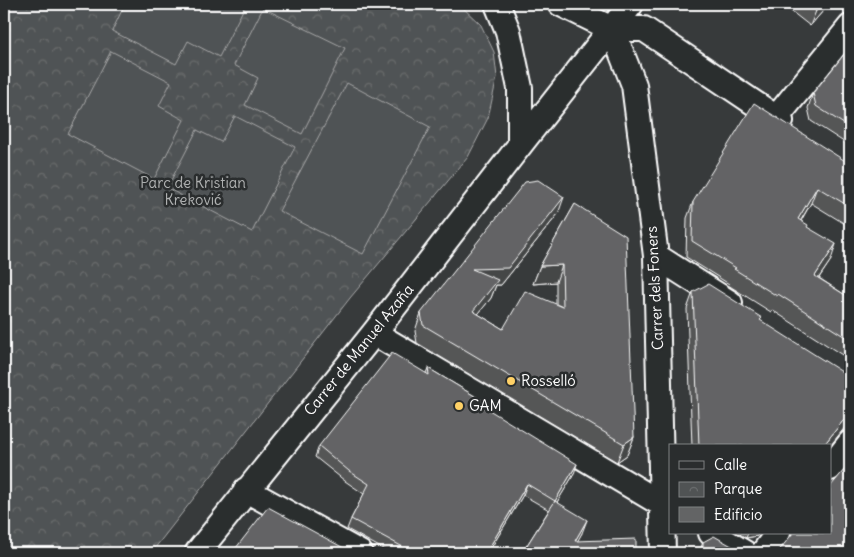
<svg xmlns="http://www.w3.org/2000/svg" width="854" height="557" viewBox="0 0 854 557" font-family="Delius,sans-serif">
<style>
.park{fill:url(#park-crowns);stroke:#a8a9aa}
.garden{fill:#505354;stroke:#a8a9aa}
.lines{fill:none;stroke-linecap:round;stroke-linejoin:round}
.minor-casing{stroke:#fff;stroke-width:28}
.minor{stroke:#2a2d2e;stroke-width:24}
.wall{fill:#555657;stroke:#fff}
.shaded-wall{fill:#454647;stroke:#fff}
.building{fill:#636465;stroke:#fff}
.poi-dot{fill:#ffd166;stroke:#2a2d2e;stroke-width:2}
.labels{text-anchor:middle;stroke-width:5;stroke-linejoin:round;paint-order:stroke}
.park-label{font-size:15px;fill:#b0b2b2;stroke:#2a2d2e}
.street-label{font-size:15px;fill:#fff;stroke:#2a2d2e}
.poi-label{font-size:15px;fill:#fff;stroke:#2a2d2e;text-anchor:start}
</style>
<defs>
<pattern id="park-crowns" width="20" height="18" patternUnits="userSpaceOnUse" patternTransform="scale(1.25)"><rect width="20" height="18" fill="#505354"/><path d="M2 6a3 3 0 1 1 6 0M12 15a3 3 0 1 1 6 0" fill="none" stroke="#6a6d6e"/></pattern>
</defs>
<rect width="100%" height="100%" fill="#373a3b"/>
<filter id="ink" filterUnits="userSpaceOnUse"><feTurbulence type="fractalNoise" baseFrequency=".02" numOctaves="2"/><feDisplacementMap in="SourceGraphic" scale="10" xChannelSelector="R" yChannelSelector="G"/><feConvolveMatrix kernelMatrix="1 2 1 2 8 2 1 2 1" color-interpolation-filters="sRGB"/></filter>
<g filter="url(#ink)">
<path class="park" d="M4 4H459L481 25 494 52 497 77 488 118 468 157 350 298 151 553H4Z"/>
<path class="garden" d="M125 4H246L219 57 188 41 176 64 112 31Z
M263 8 345 48 302 134 245 105 258 78 234 65Z
M111 51 171 82 159 106 184 120 154 179 68 134Z
M347 83 430 127 363 254 279 211Z
M235 116 295 147 252 232 167 188 197 130 221 142Z"/>
<g class="lines">
<defs>
<path id="minor" d="M497 4 508 31 520 88V145
M561 4 612 29H644L781 121
M612 29 634 85 656 256 663 553
M776 118 850 27
M656 256 730 303
M374 333 670 509
M830 468 850 443
M246 490 360 553
M711 533 745 553
M197 553 374 333 520 145 631 4
M763 553 778 533"/>
</defs>
<use href="#minor" class="minor-casing"/>
<use href="#minor" class="minor"/>
</g>
<path class="wall" d="M782 4H829L810 26Z
M850 47V146L811 121 808 108 813 93Z
M850 164V227L811 203 801 221 807 227 831 260 819 278 850 298V360L772 310 771 312 728 285 729 284 686 257 687 218 693 202Z
M575 204 634 437 627 455 617 462 417 343 415 331 421 313 558 214 501 285H496L491 298 478 314 503 329 556 304V282L533 284 540 266Z
M693 292 761 321 830 446H692L687 309Z
M428 368 483 401 482 406 574 474 557 502 582 533 577 541 522 553 549 510 523 495 488 553H390L347 529 351 519 364 494 345 481 315 457 319 446 426 373Z
M738 533H759L757 536 746 538Z
M703 542 744 553H699Z"/>
<path class="shaded-wall" d="M822 4H829L810 26 816 11Z
M817 187 811 203 792 235 798 219Z
M564 197 558 214 501 285H496L491 298 467 328 472 269Z
M836 244 831 260 809 292 815 276Z
M562 265 556 282 533 284 540 266Z
M850 412V421L830 446H823Z
M634 437 627 455 617 462 624 444Z
M577 464 574 474 551 512 555 501Z
M527 484 523 495 488 553H486Z
M587 520 582 533 571 553 575 541Z
M748 533H759L757 536 746 538Z"/>
<path class="building" d="M807 4H822L816 11Z
M850 47V128L816 106 813 93Z
M754 103 850 164V207L817 187 798 219 808 225 807 227 836 244 815 276 850 298V340L778 294 777 296 734 269 736 268 692 241 693 202Z
M538 180 564 197 508 268 472 269 498 280 473 311 503 329 525 291 563 307 562 265 540 266 575 204 626 236 634 437 624 444 423 325 421 313 525 182Z
M708 284 762 318 760 320 850 377V412L823 446H699L693 292Z
M392 353 429 375 428 368 483 401 481 405 577 464 555 501 527 484 486 553H414L351 519 369 484 349 471 319 446Z
M850 463V553H777L793 533H830V487Z
M555 501 587 520 575 541 636 539V553H522Z
M268 507 353 553H232Z
M714 536 744 553H703V542Z"/>
</g>
<g class="poi-dot">
<circle cx="511" cy="381" r="5"/>
<circle cx="459" cy="406" r="5"/>
</g>
<g class="labels">
<g class="park-label">
<text x="193" y="188">Parc de Kristian<tspan x="193" dy="17">Kreković</tspan></text>
</g>
<g class="street-label">
<text transform="translate(655 288) rotate(-93)" y="5">Carrer dels Foners</text>
<text transform="translate(359 350) rotate(-51)" y="5">Carrer de Manuel Azaña</text>
</g>
<g class="poi-label">
<text x="521" y="386">Rosselló</text>
<text x="469" y="411">GAM</text>
</g>
</g>
<rect width="854" height="557" fill="none" stroke="#2a2d2e" stroke-width="20"/>
<rect x="10" y="10" width="834" height="537" fill="none" stroke="#fff" stroke-width="2" filter="url(#ink)"/>
<rect x="669" y="444" width="162" height="90" fill="#2a2d2e" stroke="#7f8182"/>
<rect x="679" y="461" width="25" height="8" fill="#2a2d2e" stroke="#7f8182"/>
<text x="714" y="470" font-size="15" fill="#ffffff">Calle</text>
<rect x="679" y="482" width="25" height="15" fill="url(#park-crowns)" stroke="#7f8182"/>
<text x="714" y="494" font-size="15" fill="#ffffff">Parque</text>
<rect x="679" y="507" width="25" height="15" fill="#636465" stroke="#7f8182"/>
<text x="714" y="520" font-size="15" fill="#ffffff">Edificio</text>
</svg>
